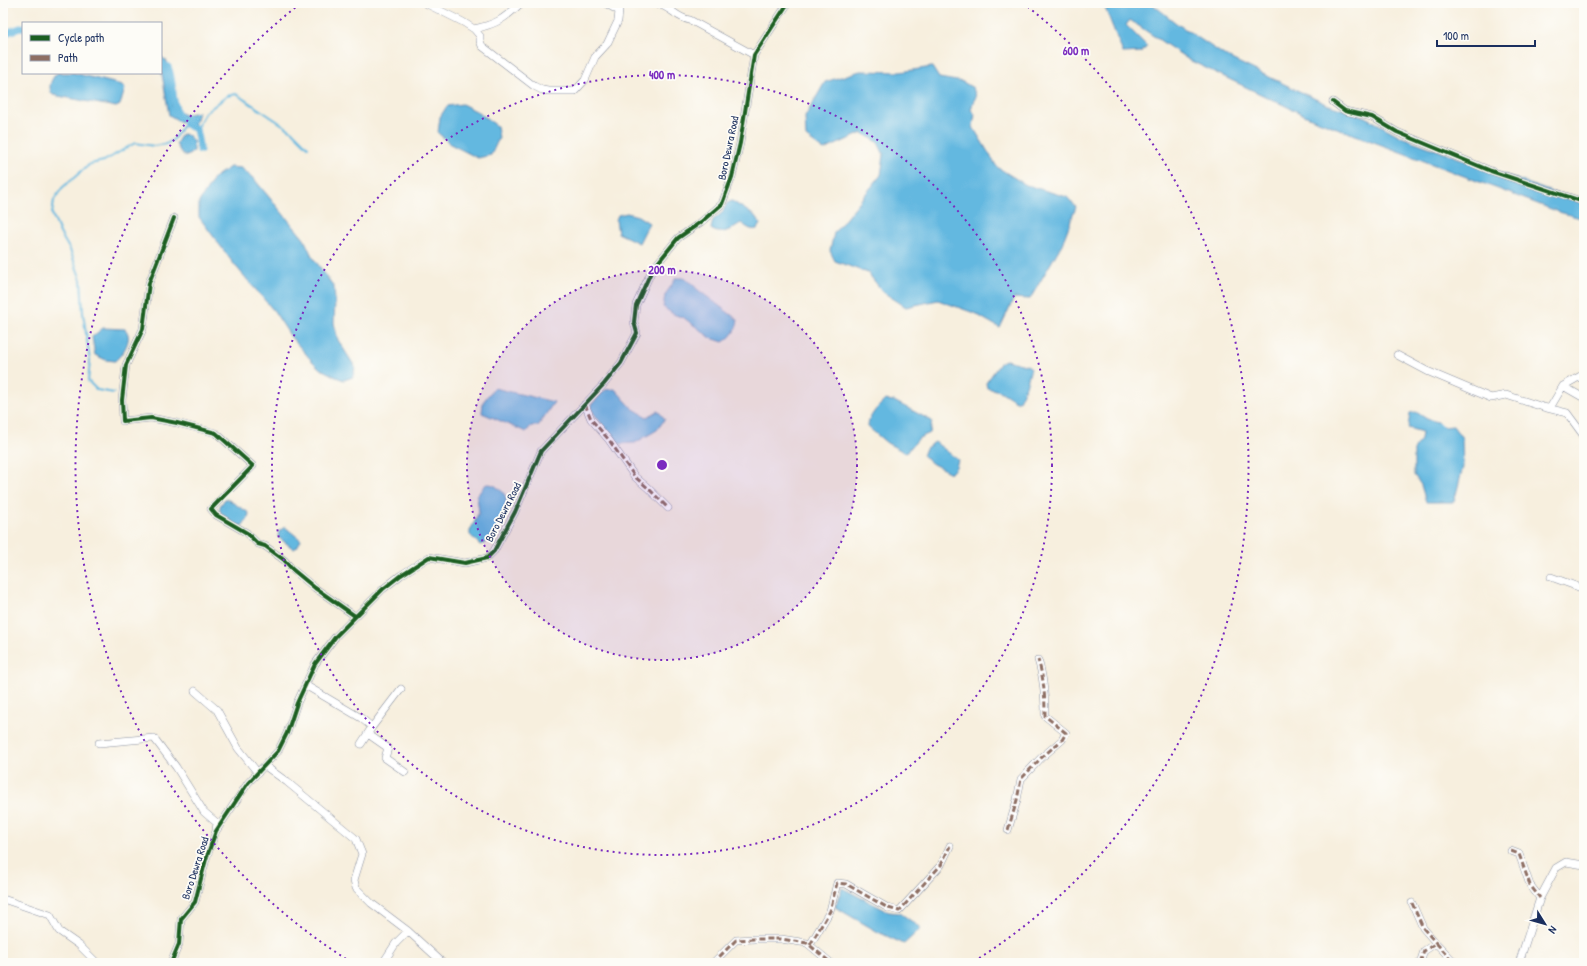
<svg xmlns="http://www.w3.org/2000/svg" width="1587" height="966" viewBox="0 0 1587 966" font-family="'Patrick Hand',sans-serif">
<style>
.water{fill:#63b8e0;stroke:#3f749f}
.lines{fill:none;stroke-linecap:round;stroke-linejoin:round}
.stream{stroke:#63b8e0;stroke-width:2}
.canal{stroke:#63b8e0;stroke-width:7}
.minor-casing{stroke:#898f9e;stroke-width:8}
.minor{stroke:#fff;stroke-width:7}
.quiet{stroke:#8d6e63;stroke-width:3;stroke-dasharray:6 3;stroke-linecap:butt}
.cycleway-casing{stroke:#fdfcf7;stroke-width:6}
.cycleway{stroke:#1b5e20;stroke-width:4}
.ring{fill:none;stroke:#7b2cbf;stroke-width:2;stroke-dasharray:2 4}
.labels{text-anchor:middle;stroke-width:3.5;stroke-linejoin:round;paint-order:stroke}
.street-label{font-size:11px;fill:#1b2f5e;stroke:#fdfcf7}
.centre{fill:#7b2cbf;stroke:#fdfcf7;stroke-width:2}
.ring-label{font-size:12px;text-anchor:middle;font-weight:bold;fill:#7b2cbf;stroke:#fdfcf7;stroke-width:3.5;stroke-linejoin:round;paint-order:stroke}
</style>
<rect width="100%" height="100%" fill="#fdfcf7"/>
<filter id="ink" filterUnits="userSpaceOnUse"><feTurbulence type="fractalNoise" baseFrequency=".025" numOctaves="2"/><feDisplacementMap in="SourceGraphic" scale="8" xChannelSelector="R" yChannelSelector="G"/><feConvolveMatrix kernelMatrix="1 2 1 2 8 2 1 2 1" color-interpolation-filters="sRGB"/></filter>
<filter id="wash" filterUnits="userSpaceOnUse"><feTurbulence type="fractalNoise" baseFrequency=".012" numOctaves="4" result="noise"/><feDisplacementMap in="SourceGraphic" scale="16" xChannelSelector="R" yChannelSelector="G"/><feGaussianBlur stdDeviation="0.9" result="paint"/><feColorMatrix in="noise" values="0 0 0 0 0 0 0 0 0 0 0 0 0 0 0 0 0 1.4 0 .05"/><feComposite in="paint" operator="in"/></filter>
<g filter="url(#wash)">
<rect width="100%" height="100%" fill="#f7efde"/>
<path class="water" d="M1101 3H1151L1176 23 1227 57 1326 104 1365 117 1404 138 1584 204V219L1559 212 1313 119 1189 60 1130 20 1126 25 1147 46 1142 52 1123 53 1106 10Z
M161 57 167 61 172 107 184 115 198 112 193 129 169 115 161 68Z
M932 67 939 78 963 82 973 88 976 97 973 102 971 110 975 114 973 127 997 167 1026 185 1067 197 1076 207 1062 244 1030 299 1014 298 1000 328 974 313 938 300 906 307 883 292 868 273 835 261 830 251 834 233 881 175 884 155 878 142 862 133 824 150 806 137 805 117 825 82 860 71 900 72Z
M57 73H74L122 85 125 89 120 105 116 107 53 95C47 88 51 79 57 73Z
M462 104 478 112 497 126 499 138 491 155 478 158 452 145 438 133 440 117 447 106Z
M182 134 188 135 193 141 194 151 187 156 182 154 176 144Z
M230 167 241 168 254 179 304 239 312 256 334 287 335 301 334 323 338 340 355 367 353 377 344 380 336 377 319 368 313 362 291 337 274 311 233 263 199 217V202L215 177Z
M732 201 755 216 760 224 757 229C750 231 746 226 741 223 732 228 722 237 711 229L713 220 722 213 727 203Z
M627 213 638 216 649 223 639 243 618 233 616 220 618 215Z
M676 278H683L692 283 697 289 738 320C737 329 731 338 723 342L711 338 684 318 673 314 663 307 665 295Z
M103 328 125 329C134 338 123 354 115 361L106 360 95 355 92 337Z
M1006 360 1029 366 1031 368 1026 386 1019 401H1016L1000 391 987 388 986 383 1001 362Z
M494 388 554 402 538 426H531L526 432 482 413 483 402Z
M615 389 632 408 647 417 658 411 665 419 657 430 635 443 617 444 589 407 605 390Z
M885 400 894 401 932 421 930 433 919 438 906 453 887 443 868 427C868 416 878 407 885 400Z
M1416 412 1427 419 1438 422 1443 427 1453 426 1462 438 1463 467 1454 502H1426L1421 485 1414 475V448L1421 440 1422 432 1408 428 1410 413Z
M935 442 958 460 956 467 951 473 933 464 923 456 926 448Z
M487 484C492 484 495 485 498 488 501 490 505 494 506 498 508 508 491 544 480 545L470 535V531L479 512 477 496 484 486Z
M225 499H227L249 513 248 518 242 526 234 524 220 512V506Z
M285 527 301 540 297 547 294 549 278 537 279 531Z
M842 888 889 912 900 913 921 928 904 944 878 932 835 907Z"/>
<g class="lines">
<path class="stream" d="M196 129 205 113 227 96 236 94 292 131 308 147
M114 393 97 390 88 381 90 361 83 313 81 280 70 250 60 233 52 214 54 200 62 188 90 164 104 161 135 143 154 146 166 144 173 140 185 123"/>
<path class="canal" d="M3 34 23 27
M161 64 168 67C175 83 170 99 179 117
M186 124 196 129 200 150"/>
</g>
</g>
<g filter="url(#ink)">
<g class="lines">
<defs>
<path id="minor" d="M425 3 463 22 474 29C497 24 504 19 521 3
M655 3C669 5 677 19 690 20L754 55
M474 29 480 36V41L482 46 534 86 542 90 548 91H575L585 80 595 57 607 44 618 21 619 11 605 3
M1333 102 1345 111 1372 117 1397 132 1491 171 1584 202
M174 218 149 283 143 329 126 365 122 400 123 421 151 418 177 423 216 433 253 466 211 509 216 515 247 533 258 544 265 546 284 560 292 569 315 588 355 616
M1397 355 1427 371 1491 398 1506 395 1543 407 1567 413 1584 436
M1563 386 1584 398
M585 404 591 419 609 440 635 477 648 488 668 508
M1550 408 1563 386 1584 374
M1551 577 1584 589
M305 685 361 718 372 727 361 744
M195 691 217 710 238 748 258 773
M372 727 401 689
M368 734 388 748 385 758 405 772
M99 743 154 738 176 767 204 812 217 823 216 830
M265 766 287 782 356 839 362 854 354 880 356 888 371 903 408 931 443 963
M1008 830 1017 800 1021 779 1041 758 1062 740 1066 733 1045 716C1045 697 1044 678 1038 660
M1511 851 1519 854 1530 885 1540 898
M3 899 50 915 59 931 79 945 97 963
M1412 903 1423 928 1436 943
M810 945 830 911 837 883 846 884 888 908 899 911 941 865 950 846
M171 963 179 944 181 919 195 902 206 859 216 831 248 783 278 751 287 733 297 703 315 664 336 636 383 589 401 575 429 557 465 563 487 558 494 551 515 512 541 451 604 384 621 363 637 333 634 322 636 305 652 270 678 238 701 222 722 204 732 177 740 143 754 55 788 3
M383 963 396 943 408 931
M713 963 736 940 754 939H781L807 943 831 963
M1420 963 1424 951 1436 943 1455 963
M1519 963 1540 898 1556 868 1566 862 1584 865"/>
</defs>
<use href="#minor" class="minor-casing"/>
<use href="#minor" class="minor"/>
<path class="quiet" d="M585 404 591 419 609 440 635 477 648 488 668 508
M1008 830 1017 800 1021 779 1041 758 1062 740 1066 733 1045 716C1045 697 1044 678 1038 660
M1511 851 1519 854 1530 885 1540 898
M1412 903 1423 928 1436 943
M810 945 830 911 837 883 846 884 888 908 899 911 941 865 950 846
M713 963 736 940 754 939H781L807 943 831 963
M1420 963 1424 951 1436 943 1455 963"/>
<defs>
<path id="cycleway" d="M1333 102 1345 111 1372 117 1397 132 1491 171 1584 202
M174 218 149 283 143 329 126 365 122 400 123 421 151 418 177 423 216 433 253 466 211 509 216 515 247 533 258 544 265 546 284 560 292 569 315 588 355 616
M171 963 179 944 181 919 195 902 206 859 216 831 248 783 278 751 287 733 297 703 315 664 336 636 383 589 401 575 429 557 465 563 487 558 494 551 515 512 541 451 604 384 621 363 637 333 634 322 636 305 652 270 678 238 701 222 722 204 732 177 740 143 754 55 788 3"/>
</defs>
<use href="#cycleway" class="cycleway-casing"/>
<use href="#cycleway" class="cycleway"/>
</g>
</g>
<circle cx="662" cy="465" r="195" fill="#7b2cbf" fill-opacity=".12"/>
<g class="ring">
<circle cx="662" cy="465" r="195"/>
<circle cx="662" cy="465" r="390"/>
<path d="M351 962A586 586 0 0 1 301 3M1023 3A586 586 0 0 1 973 962"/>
</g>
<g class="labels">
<g class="street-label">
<text transform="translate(728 148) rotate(-78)" y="4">Boro Dewra Road</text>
<text transform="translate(503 512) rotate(-63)" y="4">Boro Dewra Road</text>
<text transform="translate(195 868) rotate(-72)" y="4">Boro Dewra Road</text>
</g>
</g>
<circle cx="662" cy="465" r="6" class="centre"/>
<g class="ring-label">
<text x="1076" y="55">600 m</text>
<text x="662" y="79">400 m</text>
<text x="662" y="274">200 m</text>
</g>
<rect width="1587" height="966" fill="none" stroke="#fdfcf7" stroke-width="16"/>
<rect x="22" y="22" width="140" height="52" fill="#fdfcf7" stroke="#a3aaba"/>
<rect x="30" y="35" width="20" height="6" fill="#1b5e20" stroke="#a3aaba"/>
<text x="58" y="42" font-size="12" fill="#1b2f5e">Cycle path</text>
<rect x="30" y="55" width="20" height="6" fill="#8d6e63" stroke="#a3aaba"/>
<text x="58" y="62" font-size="12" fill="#1b2f5e">Path</text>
<g transform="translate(1545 924) rotate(127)" stroke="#fdfcf7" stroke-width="3" paint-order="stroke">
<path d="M0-3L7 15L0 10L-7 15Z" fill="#1b2f5e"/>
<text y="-6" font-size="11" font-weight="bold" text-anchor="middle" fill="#1b2f5e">N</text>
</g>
<path d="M1437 40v6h98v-6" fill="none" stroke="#1b2f5e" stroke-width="2"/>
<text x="1443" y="40" font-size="12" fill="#1b2f5e" stroke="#fdfcf7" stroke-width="3" paint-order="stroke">100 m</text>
</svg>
